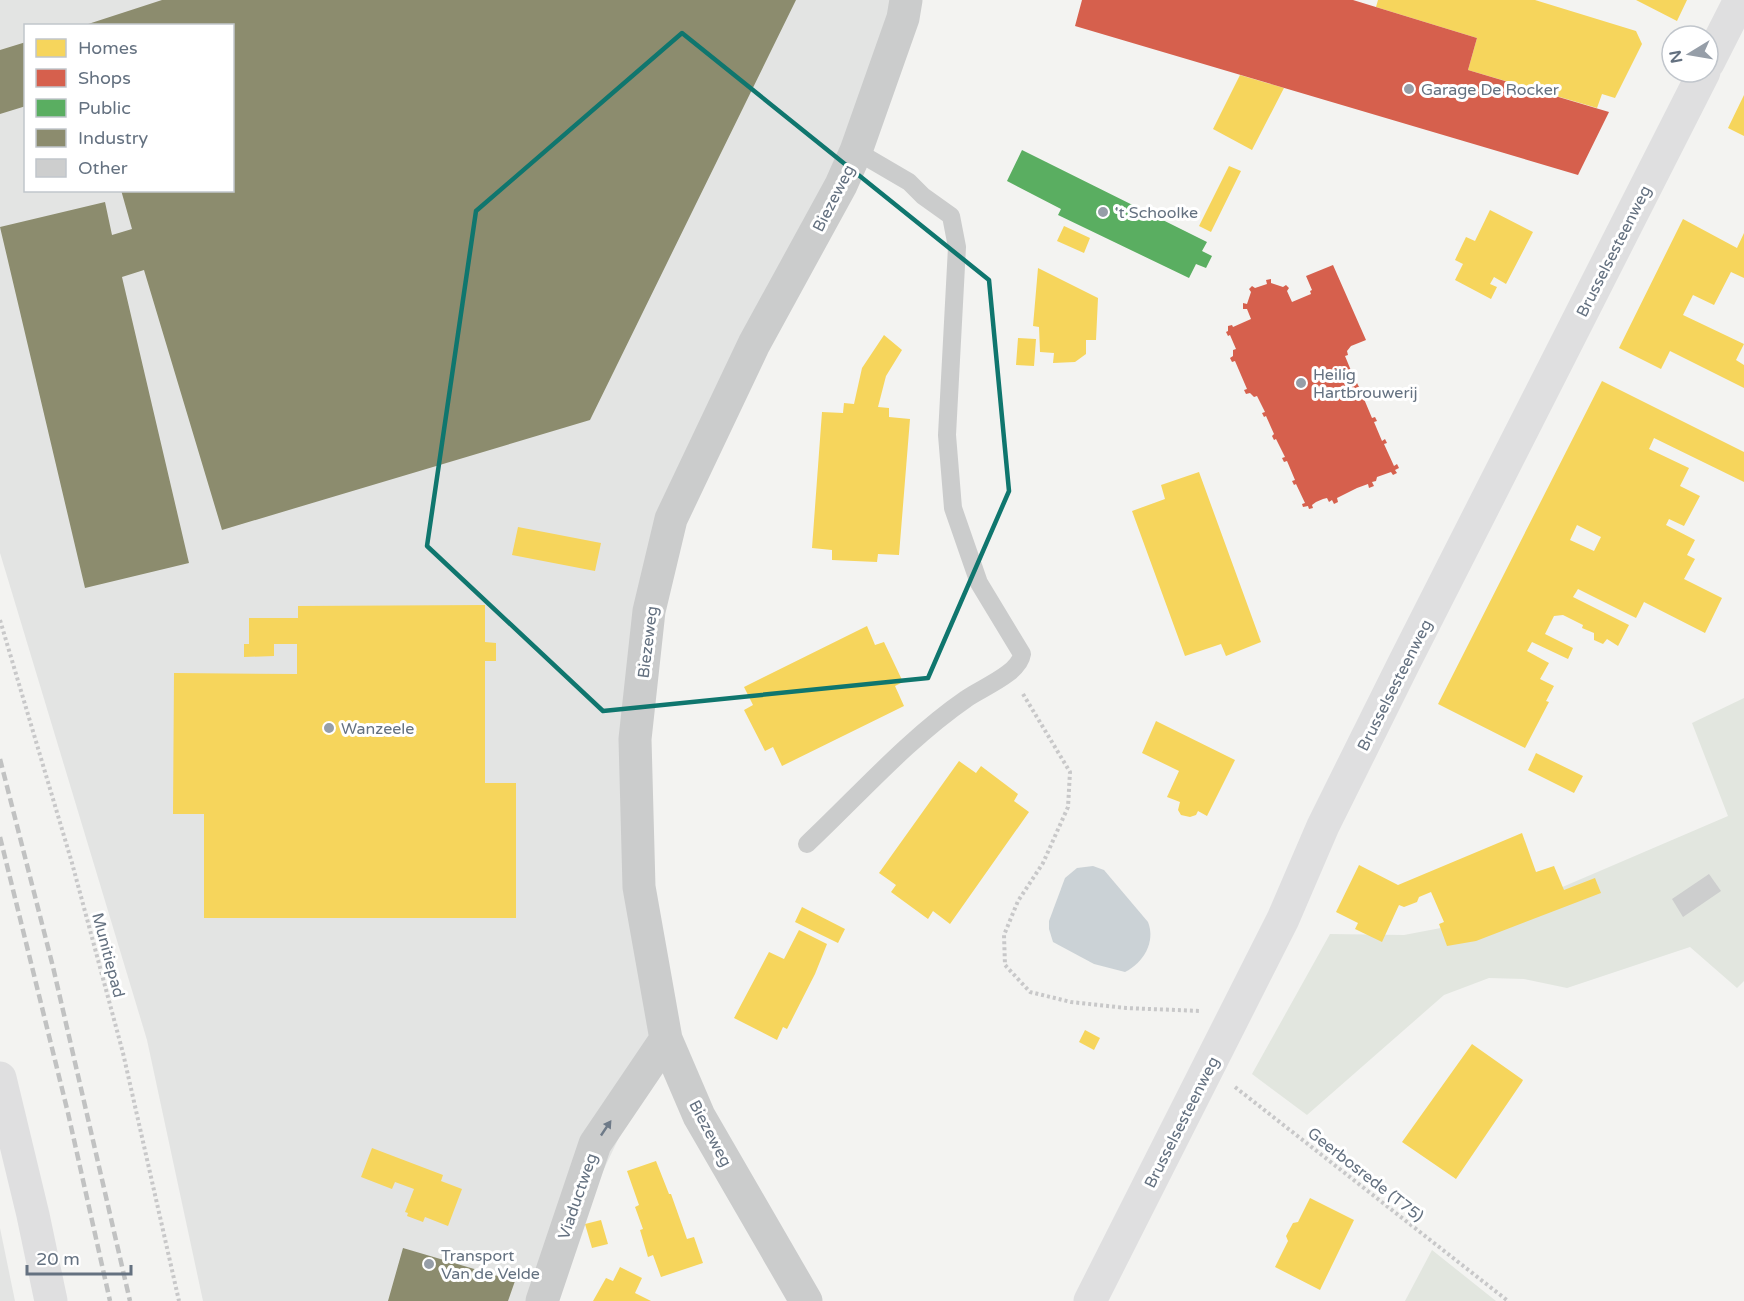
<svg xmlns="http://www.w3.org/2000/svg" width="1744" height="1301" viewBox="0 0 1744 1301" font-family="'Varela Round',sans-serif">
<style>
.built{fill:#e3e4e3;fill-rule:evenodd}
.green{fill:#e2e6df}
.water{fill:#cbd2d6}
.homes{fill:#f6d55c;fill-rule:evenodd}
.shops{fill:#d6604d}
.public{fill:#5aae61}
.industry{fill:#8c8c6e}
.building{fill:#cdcece}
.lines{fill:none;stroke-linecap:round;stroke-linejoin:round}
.path{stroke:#c8c8c9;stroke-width:4;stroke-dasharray:3 3;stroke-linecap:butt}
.lane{stroke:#cbcccc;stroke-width:18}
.street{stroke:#cbcccc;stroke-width:33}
.secondary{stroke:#dfdfe0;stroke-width:33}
.primary{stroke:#dfdfe0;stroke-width:33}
.rail{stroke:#c1c2c2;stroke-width:4.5;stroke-dasharray:9 4.5;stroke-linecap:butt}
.oneway{fill:#6e7a88}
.marked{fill:none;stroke:#0f766e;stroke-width:4.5;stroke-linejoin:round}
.poi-dot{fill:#969ea8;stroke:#fff;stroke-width:2}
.labels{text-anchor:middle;stroke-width:6;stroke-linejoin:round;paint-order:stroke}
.poi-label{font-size:16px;fill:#647180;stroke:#fff;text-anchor:start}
.street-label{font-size:16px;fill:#647180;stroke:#fff}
</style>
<rect width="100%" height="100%" fill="#f3f3f1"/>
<path class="built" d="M0 0H906L903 18 671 519 635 739 666 1039 541 1301H203L147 1040 0 553ZM26 26H232V190H26Z
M0 1228 15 1301H0Z"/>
<path class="green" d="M1744 698V981L1737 988 1690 947 1567 988 1524 979 1489 978 1444 995 1307 1115 1252 1074 1330 934 1404 935 1488 919 1728 816 1692 723Z
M1432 1250 1496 1301H1405Z"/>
<path class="water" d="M1093 866 1104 870 1148 922C1156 942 1143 963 1125 972L1094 964 1053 942 1049 929V921L1065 878 1077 868Z"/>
<path class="homes" d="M1378 0H1535L1636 31 1642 44 1615 98 1602 94 1597 108 1468 70 1477 38 1376 7Z
M1636 0H1687L1677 21Z
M1240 75 1284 88 1252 150 1213 129Z
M1744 95V136L1728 128Z
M1229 166 1241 171 1211 232 1199 226Z
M1490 210 1533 232 1506 284 1494 277 1490 284 1497 287 1491 299 1455 280 1463 264 1455 260 1466 237 1475 241Z
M1683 219 1737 248 1744 233V278L1731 272 1714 305 1693 295 1683 315 1744 344 1736 360 1744 365V388L1670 351 1661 369 1619 348Z
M1064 226 1090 238 1084 253 1057 241Z
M1038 268 1098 298 1096 340H1086V354L1075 362 1053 363 1054 353 1040 352 1039 327 1033 326Z
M884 335 902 350 886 376 878 407 889 408V417L910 419 899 555 878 554 877 562 832 560V550L812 548 822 412 843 413 844 403 854 404 862 368Z
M1018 338 1036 339 1034 366 1016 365Z
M1602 381 1744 452V482L1654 438 1649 449 1689 468 1680 486 1700 496 1684 526 1669 519 1666 525 1695 540 1687 555 1695 559 1684 579 1722 598 1705 633 1644 602 1636 618 1578 589 1573 597 1629 625 1618 646 1607 639 1603 644 1594 640V633L1582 628 1583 625 1563 615 1554 616 1545 634 1573 648 1568 659 1532 642 1527 651 1549 663 1540 679 1554 686 1546 701 1549 702 1525 748 1438 704ZM1577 525 1601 537 1594 551 1570 540Z
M1199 472 1261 642 1226 656 1221 644 1185 656 1132 511 1165 499 1161 485Z
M518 527 601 543 595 571 512 555Z
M485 605V642L496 643V661H485V783H516V918H204V814H173L174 673 297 674V644H274V656L244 657V644H249V618H298V606Z
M867 626 875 645 884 642 903 682 895 686 904 706 782 766 773 747 765 751 744 710 753 705 744 687Z
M1156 721 1235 760 1207 816 1198 811 1196 815 1190 817 1181 815 1178 810 1180 802 1167 797 1179 771 1142 753Z
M1536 753 1583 776 1574 793 1528 770Z
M959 761 976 773 981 766 1018 794 1014 801 1029 812 950 924 933 911 928 919 891 892 896 885 879 873Z
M1522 833 1536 872 1554 866 1564 890 1595 878 1601 893 1476 941 1447 946 1439 924 1444 922 1431 892 1419 897 1417 902 1404 907 1399 905 1382 942 1355 929 1358 923 1336 912 1359 865 1398 885Z
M802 907 845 929 838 943 795 922Z
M799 930 827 944 815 974 787 1029 783 1027 777 1040 734 1018 769 952 784 959Z
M1085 1030 1100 1038 1094 1050 1079 1042Z
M1472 1044 1523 1080 1522 1082 1456 1179 1402 1142Z
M372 1148 443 1175 441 1181 462 1189 448 1226 425 1217 423 1222 407 1216 408 1213 405 1212 414 1189 395 1182 392 1189 361 1177Z
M656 1161 669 1194H671L687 1239 694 1237 703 1263 661 1277 653 1255 648 1257 640 1230 643 1229 635 1207 639 1205 627 1171Z
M1310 1198 1354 1220 1320 1290 1275 1267 1288 1241 1286 1236 1293 1223 1298 1222Z
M601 1220 608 1244 592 1248 585 1224Z
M620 1267 642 1278 635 1293 651 1301H593L606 1278 613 1281Z"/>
<path class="shops" d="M1082 0H1353L1477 38 1468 70 1609 112 1578 175 1075 26Z
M1333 265 1366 340 1351 346 1347 351 1348 355 1345 356 1352 373 1355 372 1356 376 1354 377 1363 395 1365 394 1367 398 1364 399 1372 418 1375 417 1377 421 1374 422 1382 441 1385 439 1387 443 1384 444 1394 466 1397 464 1399 468 1395 470 1397 473 1393 475 1391 472 1377 477 1376 481 1372 482 1374 486 1369 488 1368 484 1357 488 1337 498 1338 502 1334 504 1332 500 1329 502 1327 498 1323 499 1316 502 1312 505 1313 508 1309 509 1308 506 1303 507 1302 504 1305 503 1296 484 1294 485 1292 481 1295 480 1287 461 1284 462 1282 458 1285 457 1276 439 1274 440 1272 436 1274 434 1266 416 1264 417 1262 413 1265 412 1257 396 1254 397 1250 393 1246 394 1244 390 1247 389 1235 361 1232 362 1230 358 1233 356V350L1236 349 1230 335 1228 336 1226 332 1228 331V326L1232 325 1233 327 1251 319 1247 309H1243V303L1247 304 1251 292 1249 289 1252 286 1255 288 1267 284 1266 280 1271 279V283L1283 287 1286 285 1289 288 1287 291 1292 302 1311 294 1310 291 1312 290 1306 276Z"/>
<path class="public" d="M1022 150 1207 242 1202 251 1212 256 1206 268 1196 264 1189 278 1058 215 1061 209 1007 181Z"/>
<path class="industry" d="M162 0H796L590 420 222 530 144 270 122 277 189 563 85 588 0 227 105 202 112 235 132 229 121 190H232V26H82Z
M26 42V106L0 114V50Z
M403 1248 515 1281 508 1301H388Z"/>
<path class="building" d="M1709 874 1721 891 1683 917 1672 899Z"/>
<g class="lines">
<path class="path" d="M0 620 72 863 123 1053 179 1301
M1023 694 1070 772 1068 807 1043 863 1018 901 1004 935 1005 965 1030 992 1071 1002 1126 1008 1200 1011
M1235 1087 1508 1301"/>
<path class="lane" d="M807 844C858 796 908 739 966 699 981 688 1019 674 1022 654L979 583 953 508 947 435 957 247 951 216 923 196 909 182 856 151"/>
<path class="street" d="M542 1301 595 1144 666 1039
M806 1301 699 1116 666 1039 639 887 635 739 649 611 671 519 754 344 841 185 856 151 903 18 906 0"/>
<path class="secondary" d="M0 1078 33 1215 51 1301"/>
<path class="primary" d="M1708 63 1740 0
M1090 1301 1283 919 1323 826 1404 663 1704 72"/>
<path class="rail" d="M0 759 53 967 130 1301
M0 837 68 1113 110 1301"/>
</g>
<defs><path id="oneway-solid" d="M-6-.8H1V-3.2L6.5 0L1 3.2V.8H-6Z" transform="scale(1.5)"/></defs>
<use class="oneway" href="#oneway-solid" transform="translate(606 1128) rotate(-56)"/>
<path class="marked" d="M682 33 989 280 1009 491 928 678 603 711 427 546 476 211Z"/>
<g class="poi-dot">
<circle cx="1409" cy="89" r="6"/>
<circle cx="1103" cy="212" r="6"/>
<circle cx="1301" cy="383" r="6"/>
<circle cx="329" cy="728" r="6"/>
<circle cx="429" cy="1264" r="6"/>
</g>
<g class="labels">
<g class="poi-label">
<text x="1421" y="95">Garage De Rocker</text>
<text x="1115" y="218">'t Schoolke</text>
<text x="1313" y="380">Heilig<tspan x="1313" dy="18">Hartbrouwerij</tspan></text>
<text x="341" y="734">Wanzeele</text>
<text x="441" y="1261">Transport<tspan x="441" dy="18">Van de Velde</tspan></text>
</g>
<g class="street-label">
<text transform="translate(833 198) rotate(-63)" y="6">Biezeweg</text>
<text transform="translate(1613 251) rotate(-63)" y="6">Brusselsesteenweg</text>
<text transform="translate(647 642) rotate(-83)" y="6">Biezeweg</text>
<text transform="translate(1394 685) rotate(-63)" y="6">Brusselsesteenweg</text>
<text transform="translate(109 955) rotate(75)" y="6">Munitiepad</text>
<text transform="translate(1181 1122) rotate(-63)" y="6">Brusselsesteenweg</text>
<text transform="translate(711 1133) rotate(62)" y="6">Biezeweg</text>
<text transform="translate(1366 1174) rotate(38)" y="6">Geerbosrede (T75)</text>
<text transform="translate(577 1196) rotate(-71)" y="6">Viaductweg</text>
</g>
</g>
<rect x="24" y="24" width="210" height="168" fill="#ffffff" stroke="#c1c6cc" stroke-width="1.5"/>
<rect x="36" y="39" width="30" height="18" fill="#f6d55c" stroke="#c1c6cc" stroke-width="1.5"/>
<text x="78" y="54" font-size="18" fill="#647180">Homes</text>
<rect x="36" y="69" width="30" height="18" fill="#d6604d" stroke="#c1c6cc" stroke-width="1.5"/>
<text x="78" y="84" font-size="18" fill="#647180">Shops</text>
<rect x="36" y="99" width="30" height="18" fill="#5aae61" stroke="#c1c6cc" stroke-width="1.5"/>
<text x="78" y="114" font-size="18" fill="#647180">Public</text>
<rect x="36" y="129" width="30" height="18" fill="#8c8c6e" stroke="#c1c6cc" stroke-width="1.5"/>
<text x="78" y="144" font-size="18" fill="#647180">Industry</text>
<rect x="36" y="159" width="30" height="18" fill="#cdcece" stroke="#c1c6cc" stroke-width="1.5"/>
<text x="78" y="174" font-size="18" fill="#647180">Other</text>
<g transform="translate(1690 54) rotate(259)"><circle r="28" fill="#ffffff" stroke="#c1c6cc" stroke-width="1.5"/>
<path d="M0-4.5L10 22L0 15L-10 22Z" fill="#969ea8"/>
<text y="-9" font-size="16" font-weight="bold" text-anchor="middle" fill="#647180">N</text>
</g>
<path d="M27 1265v9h104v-9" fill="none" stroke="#647180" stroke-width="3"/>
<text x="36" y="1265" font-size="18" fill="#647180" stroke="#ffffff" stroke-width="4.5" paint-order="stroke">20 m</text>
</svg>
